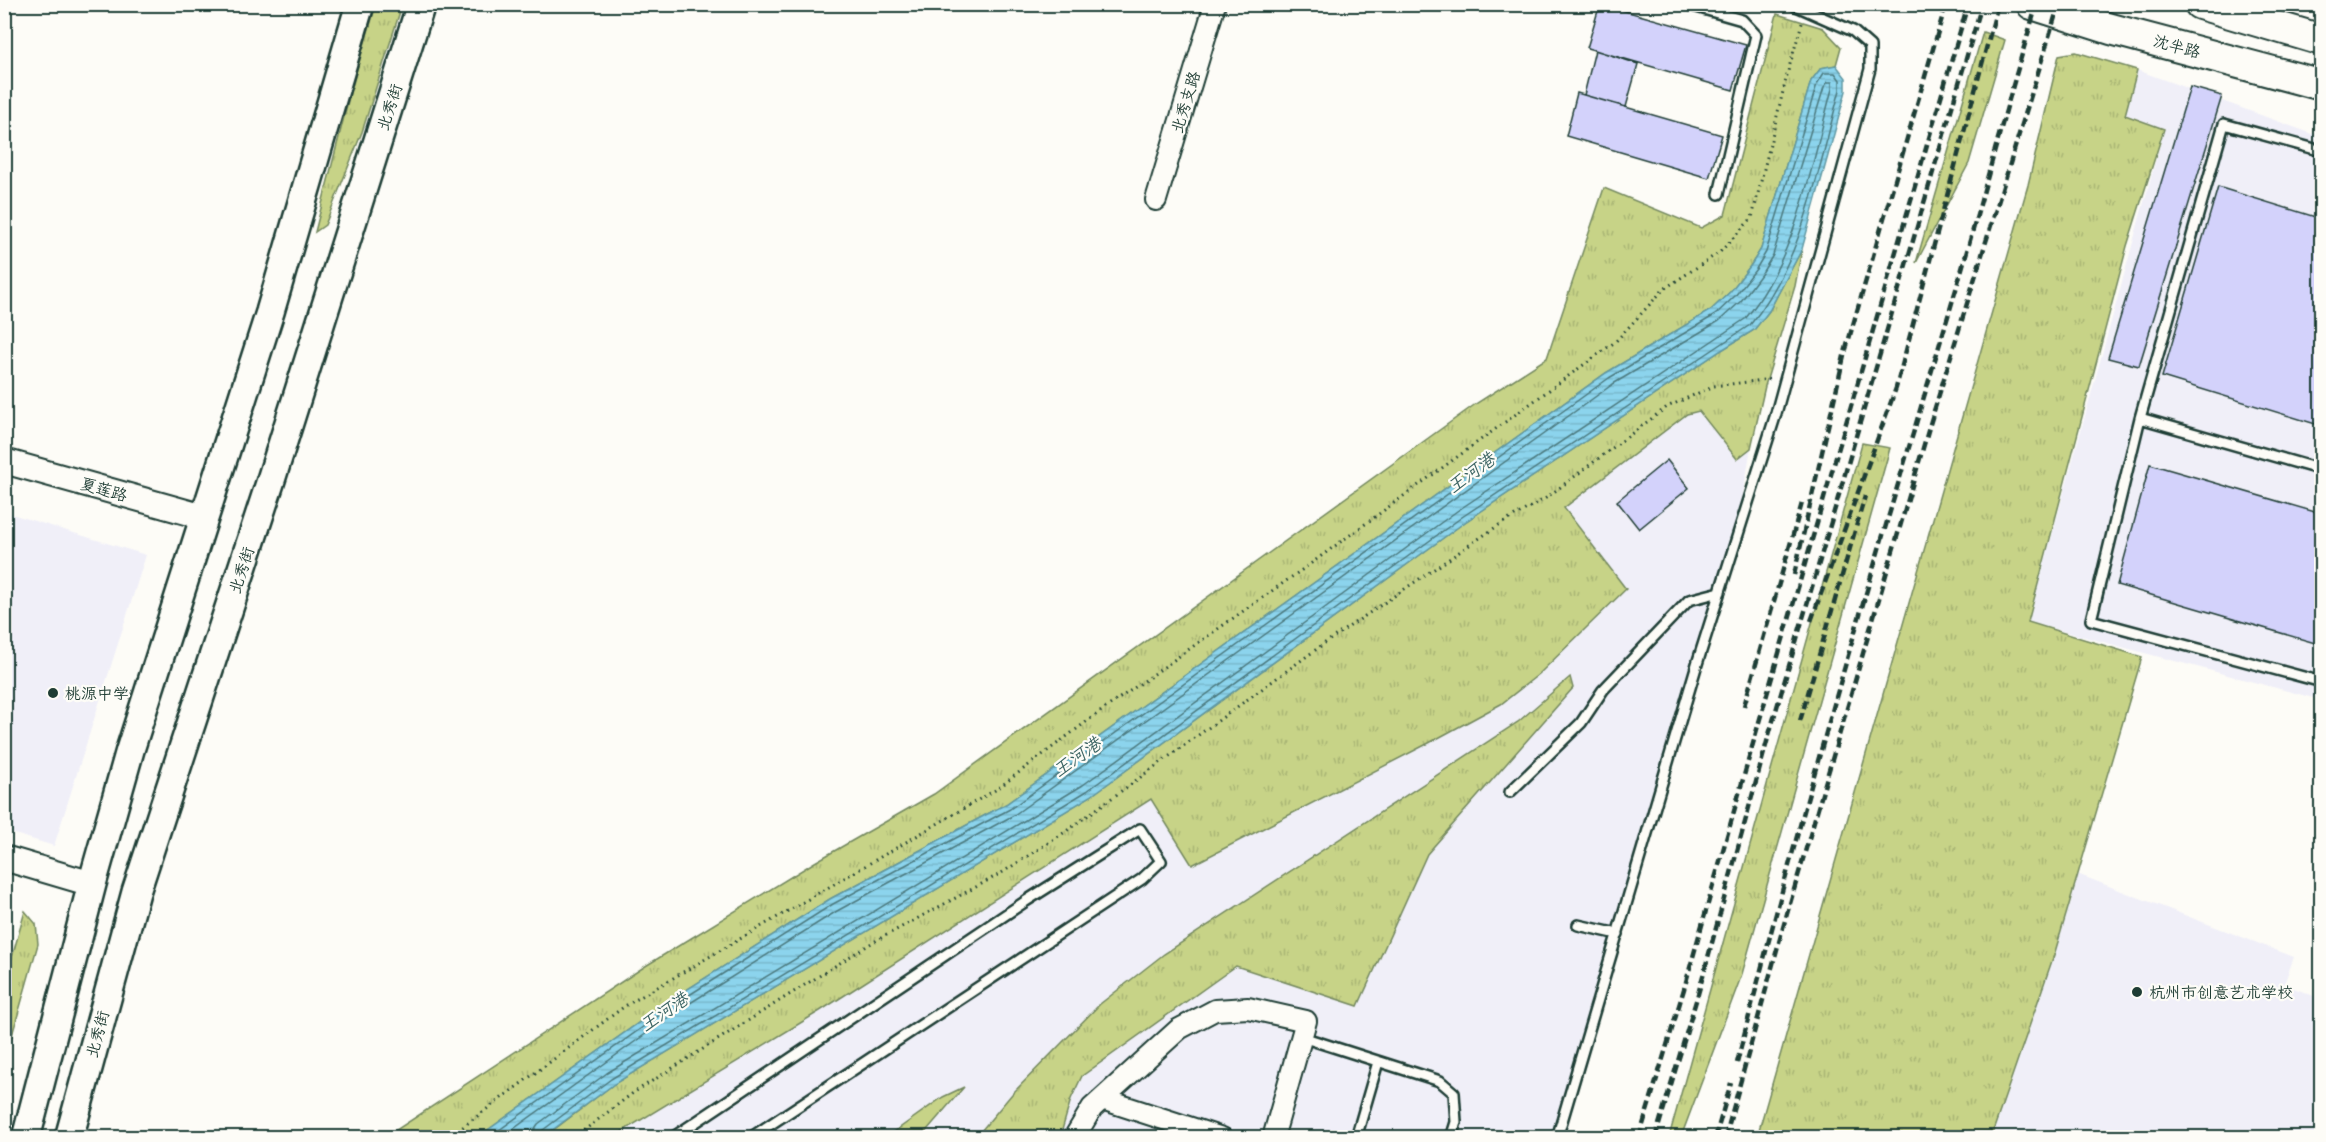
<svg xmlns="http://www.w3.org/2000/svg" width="2326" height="1142" viewBox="0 0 2326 1142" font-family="'Balsamiq Sans','LXGW WenKai TC',sans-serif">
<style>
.built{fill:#f0eff8}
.grass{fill:url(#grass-tufts);stroke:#73885e;stroke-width:1.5}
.water{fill:url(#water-rules);stroke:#6098a3;stroke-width:1.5}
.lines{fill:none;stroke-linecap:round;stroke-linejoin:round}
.shore{stroke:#4b797e;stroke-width:1.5}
.building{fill:#d3d2fb;stroke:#1f3d34;stroke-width:1.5}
.service-casing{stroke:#1f3d34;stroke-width:14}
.minor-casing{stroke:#1f3d34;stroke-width:24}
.tertiary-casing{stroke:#1f3d34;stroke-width:28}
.secondary-casing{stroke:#1f3d34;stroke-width:32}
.primary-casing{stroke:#1f3d34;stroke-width:34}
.path{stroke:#1f3d34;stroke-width:3;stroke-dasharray:1.5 4.5;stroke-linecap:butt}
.service{stroke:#fdfcf7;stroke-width:9}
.minor{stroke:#fdfcf7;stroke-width:20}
.tertiary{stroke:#fdfcf7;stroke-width:24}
.secondary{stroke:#fdfcf7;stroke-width:27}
.primary{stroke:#fdfcf7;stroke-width:30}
.rail{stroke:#1f3d34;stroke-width:4.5;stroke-dasharray:9 4.5;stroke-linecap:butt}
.poi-dot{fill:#1f3d34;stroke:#fdfcf7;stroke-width:2}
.labels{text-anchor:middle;stroke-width:4.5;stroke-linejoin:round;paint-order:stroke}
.street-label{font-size:16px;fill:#1f3d34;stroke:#fdfcf7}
.poi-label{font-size:16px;fill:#1f3d34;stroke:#fdfcf7;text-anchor:start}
.water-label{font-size:18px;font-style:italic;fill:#3a6362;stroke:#fdfcf7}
</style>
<defs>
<pattern id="grass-tufts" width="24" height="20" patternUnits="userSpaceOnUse" patternTransform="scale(1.5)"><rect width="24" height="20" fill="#c7d387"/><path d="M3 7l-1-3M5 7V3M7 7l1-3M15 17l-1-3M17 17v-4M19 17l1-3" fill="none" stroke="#aab675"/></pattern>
<pattern id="water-rules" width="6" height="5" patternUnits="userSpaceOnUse" patternTransform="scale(1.5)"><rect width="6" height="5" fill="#8cd4ed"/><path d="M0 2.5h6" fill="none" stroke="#78b7cc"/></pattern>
</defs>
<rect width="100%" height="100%" fill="#fdfcf7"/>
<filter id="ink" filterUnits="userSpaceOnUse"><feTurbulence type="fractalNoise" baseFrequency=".0167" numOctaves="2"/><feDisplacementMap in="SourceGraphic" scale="12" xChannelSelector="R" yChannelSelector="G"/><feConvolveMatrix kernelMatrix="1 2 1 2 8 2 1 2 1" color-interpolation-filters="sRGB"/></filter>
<g filter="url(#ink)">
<path class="built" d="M2137 70 2321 137V700L2028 622 2164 130 2124 115Z
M1699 411 1737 459 1751 448 1725 597 1665 771 1552 1137 613 1138 820 1011 1151 798 1193 864 1501 704 1539 674 1626 589 1564 508 1687 414Z
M5 512 146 555 54 846 5 831Z
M2012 849 2294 957 2284 984 2321 999V1120L2315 1137 1931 1138Z"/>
<path class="grass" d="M376 5H402L362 132 325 225 315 232 350 93Z
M1777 14 1823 28 1841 47 1836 65 1821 68 1811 81 1761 249 1751 265 1730 292 1711 310 1606 373 1006 804 830 899 672 999 478 1137 384 1138 644 967 815 862 934 794 1477 403 1547 358 1604 188 1701 228 1725 215Z
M1983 32 2005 40 1969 163 1916 263Z
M2076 52 2137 70 2125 115 2164 129 2127 246 2028 622 2142 657 2055 952 1991 1137H1757L2028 185 2059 55Z
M1802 249 1795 286 1765 386 1751 448 1737 459 1699 411 1687 414 1564 508 1626 589 1539 674 1501 704 1429 743 1192 865 1151 799 820 1011 613 1137 543 1138 614 1084 1091 796 1465 522 1720 351 1754 330 1769 311Z
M1862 443 1890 448 1742 974 1681 1137H1669Z
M1570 677 1573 688 1427 854 1358 1006 1236 966 1082 1076 1071 1099 1060 1137H976L1012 1094 1100 1004 1164 954 1518 722Z
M25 911 36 924 38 944 5 1060V982Z
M964 1087 921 1137H887L943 1097Z"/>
<path class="water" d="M1836 65 1846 78V91L1802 249 1769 311 1754 330 1720 351 1465 522 1091 796 614 1084 543 1137H478L672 999 830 899 1006 804 1606 373 1711 310 1730 292 1751 265 1761 249 1811 81 1821 68Z"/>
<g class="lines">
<path class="shore" d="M488 1138 675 1004 833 904 1010 809 1609 378 1715 315 1735 296 1756 269 1766 252 1817 84 1824 73H1835L1840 80V90C1818 169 1803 261 1750 325L1462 517 1087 791 611 1079 543 1130 540 1138
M501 1138 679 1010 837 911 1014 815 1613 384 1719 321 1741 301 1762 273 1773 255 1824 87 1828 82H1832V89C1811 166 1797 257 1745 319L1457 511 1083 785 607 1073 538 1124 534 1130 533 1138"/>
</g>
<path class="building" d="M1600 4 1746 45 1733 90 1587 48Z
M1595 50 1638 64 1626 107 1584 95Z
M2190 87 2222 96 2139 366 2108 358Z
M1577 93 1722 135 1709 178 1566 136Z
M2218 187 2322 219V426L2162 377Z
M1667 460 1689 488 1639 529 1617 501Z
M2150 464 2322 514V645L2117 585Z"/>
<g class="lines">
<defs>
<path id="service" d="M1686 4 1742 20 1756 35 1719 194
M2322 151 2224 124 2140 418 2091 620 2322 682
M2140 418 2322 470
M1510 792 1581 723 1603 690 1689 600 1720 592
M1578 925 1618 934
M1302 1037 1440 1081 1454 1093 1456 1122 1451 1138
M672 1138 1026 901 1140 829 1161 861 1142 879 750 1138
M1356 1138 1378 1062
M1557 1138 1697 664 1775 417 1870 69V46L1853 31 1792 4"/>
<path id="minor" d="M1156 200 1215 4
M1102 1099 1222 1138
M1074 1138 1092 1108 1179 1029 1215 1010 1248 1008 1306 1021 1273 1138"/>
<path id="tertiary" d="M4 461 204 517
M4 858 92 884"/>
<path id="secondary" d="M26 1138 92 884 130 750 270 312 360 4
M69 1138 136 892 270 483 421 4"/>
<path id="primary" d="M2032 4 2111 29 2322 85
M2200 4 2322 40"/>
</defs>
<use href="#service" class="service-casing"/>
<use href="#minor" class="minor-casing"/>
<use href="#tertiary" class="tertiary-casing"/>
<use href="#secondary" class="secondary-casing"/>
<use href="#primary" class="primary-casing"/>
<path class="path" d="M448 1138 625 1006 997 789 1090 719 1313 562 1615 342 1664 289 1720 252 1752 218 1788 71 1802 23
M574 1138 633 1093 870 944 1000 874 1065 832 1325 643 1499 525 1546 498 1667 407 1714 386 1772 379"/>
<use href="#service" class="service"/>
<use href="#minor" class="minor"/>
<use href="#tertiary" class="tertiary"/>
<use href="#secondary" class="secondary"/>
<use href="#primary" class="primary"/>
<path class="rail" d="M1794 575 1844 356 1946 4
M1811 621 1896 388 1998 4
M1744 706 1802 503
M1800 721 1865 496
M1737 1063C1803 802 1880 544 1957 286 1984 193 2008 98 2037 4
M1639 1138 1684 989 1763 708 1968 4
M1655 1138 1698 994 1768 738 1982 4
M1715 1138 1731 1083
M1725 1138 1784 924 1930 424 2059 4"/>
</g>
</g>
<g class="poi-dot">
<circle cx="53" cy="693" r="6"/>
<circle cx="2137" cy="992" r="6"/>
</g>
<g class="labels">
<g class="street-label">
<text transform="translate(2177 46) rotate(15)" y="6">沈半路</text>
<text transform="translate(1185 102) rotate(-73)" y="6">北秀支路</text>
<text transform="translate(389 107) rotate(-72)" y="6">北秀街</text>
<text transform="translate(104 489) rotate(16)" y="6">夏莲路</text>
<text transform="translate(241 570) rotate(-72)" y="6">北秀街</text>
<text transform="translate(97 1034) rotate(-75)" y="6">北秀街</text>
</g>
<g class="poi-label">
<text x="65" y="699">桃源中学</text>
<text x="2149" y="998">杭州市创意艺术学校</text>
</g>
<g class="water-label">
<text transform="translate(1471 473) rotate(-36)" y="6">王河港</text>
<text transform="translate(1077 757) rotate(-35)" y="6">王河港</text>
<text transform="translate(664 1012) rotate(-34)" y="6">王河港</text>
</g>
</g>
<rect width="2326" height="1142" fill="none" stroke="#fdfcf7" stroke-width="24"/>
<rect x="12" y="12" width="2302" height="1118" fill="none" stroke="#1f3d34" stroke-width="2" filter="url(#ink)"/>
</svg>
